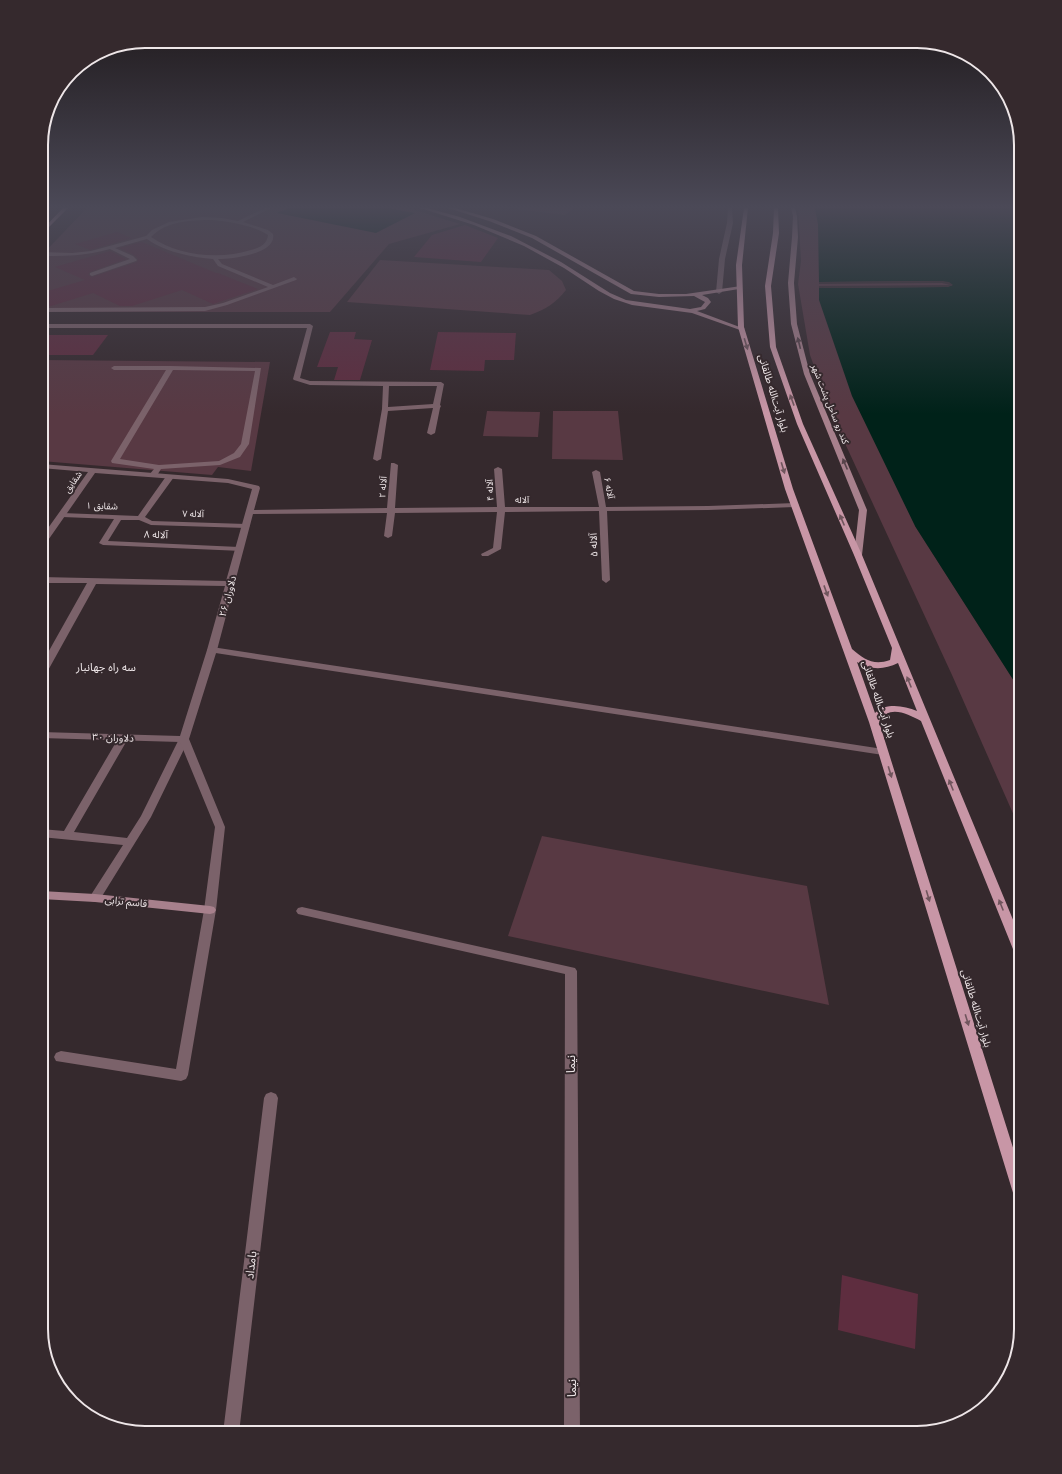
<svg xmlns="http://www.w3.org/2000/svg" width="1062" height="1474" viewBox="0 0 1062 1474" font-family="'PT Sans','Noto Sans Arabic',sans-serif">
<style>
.green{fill:#583943}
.water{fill:#002219}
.pier{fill:#35292d}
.building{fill:#5e2d3f}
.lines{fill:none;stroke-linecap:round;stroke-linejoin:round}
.lane{fill:#7b626a;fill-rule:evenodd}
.street{fill:#7b626a;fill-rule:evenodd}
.secondary{fill:#a7808c;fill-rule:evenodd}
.primary{fill:#c896a6;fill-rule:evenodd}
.oneway{fill:#57434a}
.oneway2{fill:#70555d}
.labels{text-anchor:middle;stroke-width:4;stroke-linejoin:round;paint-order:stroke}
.far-street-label{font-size:9px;fill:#eee6e8;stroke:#35292d}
.street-label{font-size:10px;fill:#eee6e8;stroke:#35292d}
.neighbourhood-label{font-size:11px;fill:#eee6e8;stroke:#35292d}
.near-street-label{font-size:12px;fill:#eee6e8;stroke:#35292d}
.rim{fill:none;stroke:#eee6e8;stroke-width:2}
</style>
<rect width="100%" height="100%" fill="#35292d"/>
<path class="green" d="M87 208H408L460 224 389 244 330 312H41V256Z
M517 208H574L565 215 516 209Z
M798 208H815L818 224 942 281 952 284 915 526 1021 692V827H1019L952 675 831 413 810 355 798 284 801 261Z
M380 260 549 270 562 281 566 290C556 303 546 309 530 315L347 302Z
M41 360 270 362 251 471 218 467 212 475 41 461Z
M487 411 540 412 538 437 483 436Z
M553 411H618L623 460 552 459Z
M542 836 807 886 829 1005 508 936Z"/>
<path class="water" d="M289 208H387L415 213 376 233 277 213Z
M815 208H1021V692L915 526 852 396 819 300V288L947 287 953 285 942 281 819 282 818 224Z"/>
<path class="pier" d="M942 281 949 282 953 285 947 287 819 288V286L950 285 942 283 819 284V282Z"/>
<path class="building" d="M465 225 498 238 481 262 414 257 432 235Z
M117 232 132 238 90 250 75 244Z
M142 242 216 273H218L258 289 213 304 182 290 132 306H120L93 293 51 306H41V293L85 280 55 267 110 251 126 259 90 272 88 275 92 277 137 262 138 259 134 255 119 248Z
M330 332H356L354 339 372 340 360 380H334L338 367H317Z
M438 332 516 333 514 360H485L484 371 430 370Z
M41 335H108L93 355H41Z
M842 1275 918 1294 915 1349 838 1330Z"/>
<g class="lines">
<path class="lane" d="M171 366 261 368 249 444 240 457 220 465 161 469 156 477H153L149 475 154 469 112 463 111 461 166 370H114L111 368 114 366ZM173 370 255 371 241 444 234 453 219 461 159 465 120 459Z
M167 475H170L174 477 145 517 152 521 246 524 250 526 246 528 151 525 139 520H121L108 541 239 547H242V551L103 545 99 543 114 519 62 517 58 515 62 513 138 516Z
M212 647 883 749 888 752 883 755 209 652 207 650 209 648Z
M124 734 129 737 74 832 127 838 141 816 179 739 184 736 189 739 151 817 99 901 95 902 91 901 89 898 123 845 41 837V829L64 831 119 737Z"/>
<path class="street" d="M265 208H271L243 222 268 230 273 234C277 254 232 259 218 259L222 264 273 285 294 277 297 279 296 280 227 305 205 311 41 312V308L205 307 223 303 268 287 218 266 213 259C191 257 165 252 147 239L115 248 133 256 137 260 136 261 92 276 90 275V273L130 259 110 249C86 256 65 256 41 256V252L72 253 91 251 146 236 152 230 169 222 202 217 222 218 238 221ZM212 220C227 221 256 226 268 235 267 245 259 248 251 250 220 260 178 256 151 237 166 221 191 220 212 220Z
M728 208H732L733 223 725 259 722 292 719 294 716 292 719 259 727 223Z
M41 324H310L313 326 300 378 310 381 441 382 444 384 440 405 441 406 440 408 435 433 431 435 427 433 433 408 388 411 381 459 377 461 373 459 382 409 383 386 310 385 294 380 293 379 307 328H41ZM389 386H437L433 404 388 407Z
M391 463H394L398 465 395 508 497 507 494 469 498 467 502 469 505 507H599L592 472 596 470 600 472 606 507 708 506 795 503 799 505 795 507 708 510 607 511 610 580 606 583 602 580 599 511 505 512 501 549 488 556H482L481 554 493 548 497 512 395 513 392 536 388 538 384 536 387 513 253 514 217 650 189 739 225 827 216 910 188 1075 186 1079 181 1081 56 1061 54 1057 56 1053 61 1051 176 1069 204 910 215 827 180 742 41 738V732L180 736 207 650 225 586 96 584 46 674 41 677V665L87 583H41V577L226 581 252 489 228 483 95 473 44 546H41V538L88 472 41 468V464L228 479 259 486 260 488 254 510 387 508Z
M302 907 575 968 577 971 580 1433H564L565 974 298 914 296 911 298 908Z
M271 1092 276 1094 278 1098 239 1433H223L264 1098 266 1094Z"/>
<path class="secondary" d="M420 208H427L460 217 511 236 561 262 610 293 626 300 690 309 701 307 705 302 694 296 659 297 631 294 532 238 489 221 448 208H455L493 219 536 236 634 291 659 294H686L741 286 742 287 739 289 702 295 708 298 711 302 705 309 697 311 745 329 740 330 692 313 632 305 614 299 599 291 564 268 524 246 474 225Z
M791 208H795L797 216 798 237 794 283 797 324 810 374 867 510 862 555 858 557 854 555 859 510 804 374 791 324 788 283 792 237 793 216Z
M41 891 95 894 210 906 214 907 216 910 214 913 210 914 95 902 41 899Z"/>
<path class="primary" d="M45 208H50L41 216V212Z
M63 208H68L41 235V231Z
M744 208H748L742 265 744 327 793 489 852 649C864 659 873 666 890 660L892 648 854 555 797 424 770 347 765 286 773 233 774 208H778L779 233 771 286 776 347 803 424 862 555 1021 939V959L1017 957 1015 954 921 721C907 714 889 704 879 722L1021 1173V1203L1016 1201 1014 1196 869 722 785 489 738 327 736 265ZM857 662C870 670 884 670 898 663L917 711C904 706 887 702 875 713Z"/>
</g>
<defs><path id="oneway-solid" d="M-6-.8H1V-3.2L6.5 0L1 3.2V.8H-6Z"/></defs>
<g class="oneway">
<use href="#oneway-solid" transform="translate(799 343) rotate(-104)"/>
<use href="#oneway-solid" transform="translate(845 464) rotate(-113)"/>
</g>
<g class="oneway2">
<use href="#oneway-solid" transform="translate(746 344) rotate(73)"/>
<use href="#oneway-solid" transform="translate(792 400) rotate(-110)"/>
<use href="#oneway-solid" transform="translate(783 468) rotate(73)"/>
<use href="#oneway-solid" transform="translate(842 520) rotate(-113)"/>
<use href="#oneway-solid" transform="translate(826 591) rotate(70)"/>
<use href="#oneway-solid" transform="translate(909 682) rotate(-112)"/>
<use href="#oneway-solid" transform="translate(890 772) rotate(73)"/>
<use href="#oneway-solid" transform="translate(951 785) rotate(-112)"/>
<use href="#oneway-solid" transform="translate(928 896) rotate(73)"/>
<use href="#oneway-solid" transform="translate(1001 905) rotate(-112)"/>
<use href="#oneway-solid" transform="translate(967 1020) rotate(73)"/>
</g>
<linearGradient id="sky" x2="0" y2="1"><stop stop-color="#1d1719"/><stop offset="0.5" stop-color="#4b4957"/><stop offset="1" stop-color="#4b4957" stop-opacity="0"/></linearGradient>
<rect width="1062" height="414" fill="url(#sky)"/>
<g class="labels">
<g class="far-street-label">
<text transform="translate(830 404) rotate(68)" y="3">کند رو ساحل پشت شهر</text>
<text transform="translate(73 482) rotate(-55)" y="3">شقایق</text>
<text transform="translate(383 487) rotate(-86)" y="3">آلاله ۲</text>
<text transform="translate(609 488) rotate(79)" y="3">آلاله ۶</text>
<text transform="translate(490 490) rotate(-93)" y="3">آلاله ۴</text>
<text x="522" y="503">آلاله</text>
<text transform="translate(102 506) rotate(2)" y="3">شقایق ۱</text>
<text transform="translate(193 514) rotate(1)" y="3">آلاله ۷</text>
</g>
<g class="street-label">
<text transform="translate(774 393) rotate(73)" y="4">بلوار آیت‌الله طالقانی</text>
<text transform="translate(156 534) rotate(2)" y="4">آلاله ۸</text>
<text transform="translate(593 545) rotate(-92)" y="4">آلاله ۵</text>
<text transform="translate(227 596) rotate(-75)" y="4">دلاوران ۲۶</text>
<text transform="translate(879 699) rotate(71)" y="4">بلوار آیت‌الله طالقانی</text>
<text transform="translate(113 737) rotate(2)" y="4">دلاوران ۳۰</text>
<text transform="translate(126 901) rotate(6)" y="4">قاسم ترابی</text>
<text transform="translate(977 1008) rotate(73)" y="4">بلوار آیت‌الله طالقانی</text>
</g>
<g class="neighbourhood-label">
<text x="106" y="671">سه راه جهانبار</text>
</g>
<g class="near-street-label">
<text transform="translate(571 1064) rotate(-90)" y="4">نیما</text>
<text transform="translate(251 1265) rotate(-83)" y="4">بامداد</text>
<text transform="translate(572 1388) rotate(-90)" y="4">نیما</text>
</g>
</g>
<path d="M0 0H1062V1474H0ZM145 48H917A97 97 0 0 1 1014 145V1329A97 97 0 0 1 917 1426H145A97 97 0 0 1 48 1329V145A97 97 0 0 1 145 48Z" fill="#35292d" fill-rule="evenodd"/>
<path class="rim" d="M145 48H917A97 97 0 0 1 1014 145V1329A97 97 0 0 1 917 1426H145A97 97 0 0 1 48 1329V145A97 97 0 0 1 145 48Z"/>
</svg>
